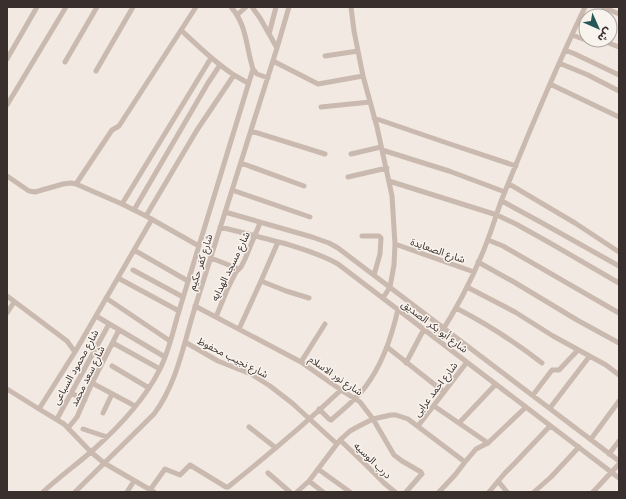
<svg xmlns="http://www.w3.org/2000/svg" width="626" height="499" viewBox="0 0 626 499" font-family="'Fira Sans','Noto Sans Arabic',sans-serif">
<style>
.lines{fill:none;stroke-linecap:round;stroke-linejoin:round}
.street{stroke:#c9b9ae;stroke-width:5}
.labels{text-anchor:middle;stroke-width:3;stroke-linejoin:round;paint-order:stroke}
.street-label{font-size:10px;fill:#392f2c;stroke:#f9f3ee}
</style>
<rect width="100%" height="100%" fill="#f2e9e2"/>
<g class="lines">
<path class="street" d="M231 7C247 25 246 47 253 69L257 74 268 78
M252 7 260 18 277 48
M351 7 354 31 363 76 377 127 392 196 395 244 394 265 390 287 383 298
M603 7 619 14
M237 15 246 7
M269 34 276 7
M572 35 586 40
M586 40 590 41 606 42 619 47
M565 50 575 54 619 75
M325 56 358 51
M7 59 37 7
M273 61 318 84 363 76
M65 62 97 7
M559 63 588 75 619 91
M96 71 133 7
M234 75 248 83
M550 84 619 117
M7 105 66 7
M321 107 370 102
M374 118 450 144 516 166
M251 131 325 154
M382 150 449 171 505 192
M351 154 381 147
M241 163 304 186
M7 176 29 191 35 192 63 184 71 183 76 184 122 204 146 216 199 246
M348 177 387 168
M389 181 497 215 516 224 550 243 619 283
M76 184 112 130 119 126 196 7
M509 184 575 223 619 252
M232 190 310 217
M502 201 544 224 619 266
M122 204 211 58
M134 210 208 83 220 65
M225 212 312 237 329 243 338 248 619 461
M146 216 197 130 234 75C214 62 198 46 181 30
M220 227C241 232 262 238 283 243 302 249 321 254 338 264L619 478
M362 236H379L381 238 380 254 374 275
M488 240 503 246 619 313
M395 244 474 272
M134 250 188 281
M211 258 239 269
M478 262 514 282 577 320 619 343
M133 270 183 297
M118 278 179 311
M261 281 286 291 309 298
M467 287 515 312 553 336 606 365 619 375
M7 296 67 341 75 352
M106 298 170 341
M195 306 301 362 341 390 360 402 373 419 394 455 402 461 421 472 422 474 420 476 406 492
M456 308C487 324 515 342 542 363
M7 313 14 302
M96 316 165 357
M216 317 227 290 236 272 241 267 245 259 260 223
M239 329 261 281 278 242
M437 339C458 307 475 274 488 239 493 226 497 212 502 199 528 134 555 70 585 7
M185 342 218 361 251 374 270 386 292 403 337 444
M113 343 160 369
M387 347 444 392
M301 362 325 324
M406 363 424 329
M112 366 149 388
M92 383 135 406
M7 389 39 409 64 424 91 452 104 463 154 492
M71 393 85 400
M533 395 552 370H559L578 350
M434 406 488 443
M550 408 589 357
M39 409 75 352 152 219
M319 409 329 419 331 420C343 410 357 398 366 386 383 363 392 336 398 309
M103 413 112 394
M57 419 109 324
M459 423 496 384
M418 426 467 362
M249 427 276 448
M68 428 77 417 92 383 119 330
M83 429 107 437
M591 439 619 401
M340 440 365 464 384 483 395 492
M609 454 619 441
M318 469 350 492
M268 473 290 492
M309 481 323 492
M498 481 507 492
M150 490 165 469 180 475 190 465 226 487H228C267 456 305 424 341 390
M43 492C59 477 76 465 92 451 118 428 144 401 160 369 169 351 173 331 179 311L253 69
M75 492 154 414C178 383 185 337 197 301 224 217 250 132 277 48L289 7
M127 492 134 481
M297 492 309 481 340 440 350 431 361 425 373 419 391 415H396L408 419 465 462
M439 492 455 475 465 462 476 449 488 443 526 407
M489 492 505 473 514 464 550 426
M534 492 551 477 579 447
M593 492 619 464"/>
</g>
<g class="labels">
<g class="street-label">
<text transform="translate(438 250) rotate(19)" y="4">شارع الصعايدة</text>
<text transform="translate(200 262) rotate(-72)" y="4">شارع كفر حكيم</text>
<text transform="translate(230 266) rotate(-64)" y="4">شارع مسجد الهدايه</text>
<text transform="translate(435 326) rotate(37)" y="4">شارع أبو بكر الصديق</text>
<text transform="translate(233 357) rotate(27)" y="4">شارع نجيب محفوظ</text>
<text transform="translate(75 367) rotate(-61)" y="4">شارع محمود السباعى</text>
<text transform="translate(336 375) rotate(34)" y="4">شارع نور الاسلام</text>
<text transform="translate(87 376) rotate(-64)" y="4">شارع سعد محمد</text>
<text transform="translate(435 389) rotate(-53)" y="4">شارع احمد عرابى</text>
<text transform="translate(373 460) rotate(44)" y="4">درب الوسيه</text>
</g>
</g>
<rect width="626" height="499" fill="none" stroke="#392f2c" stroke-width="16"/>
<g transform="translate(598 28) rotate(135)"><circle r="19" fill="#f9f3ee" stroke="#aca5a0"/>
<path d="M0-3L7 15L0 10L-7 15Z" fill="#245757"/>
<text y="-6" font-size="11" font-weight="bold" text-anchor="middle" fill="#392f2c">ش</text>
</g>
</svg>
